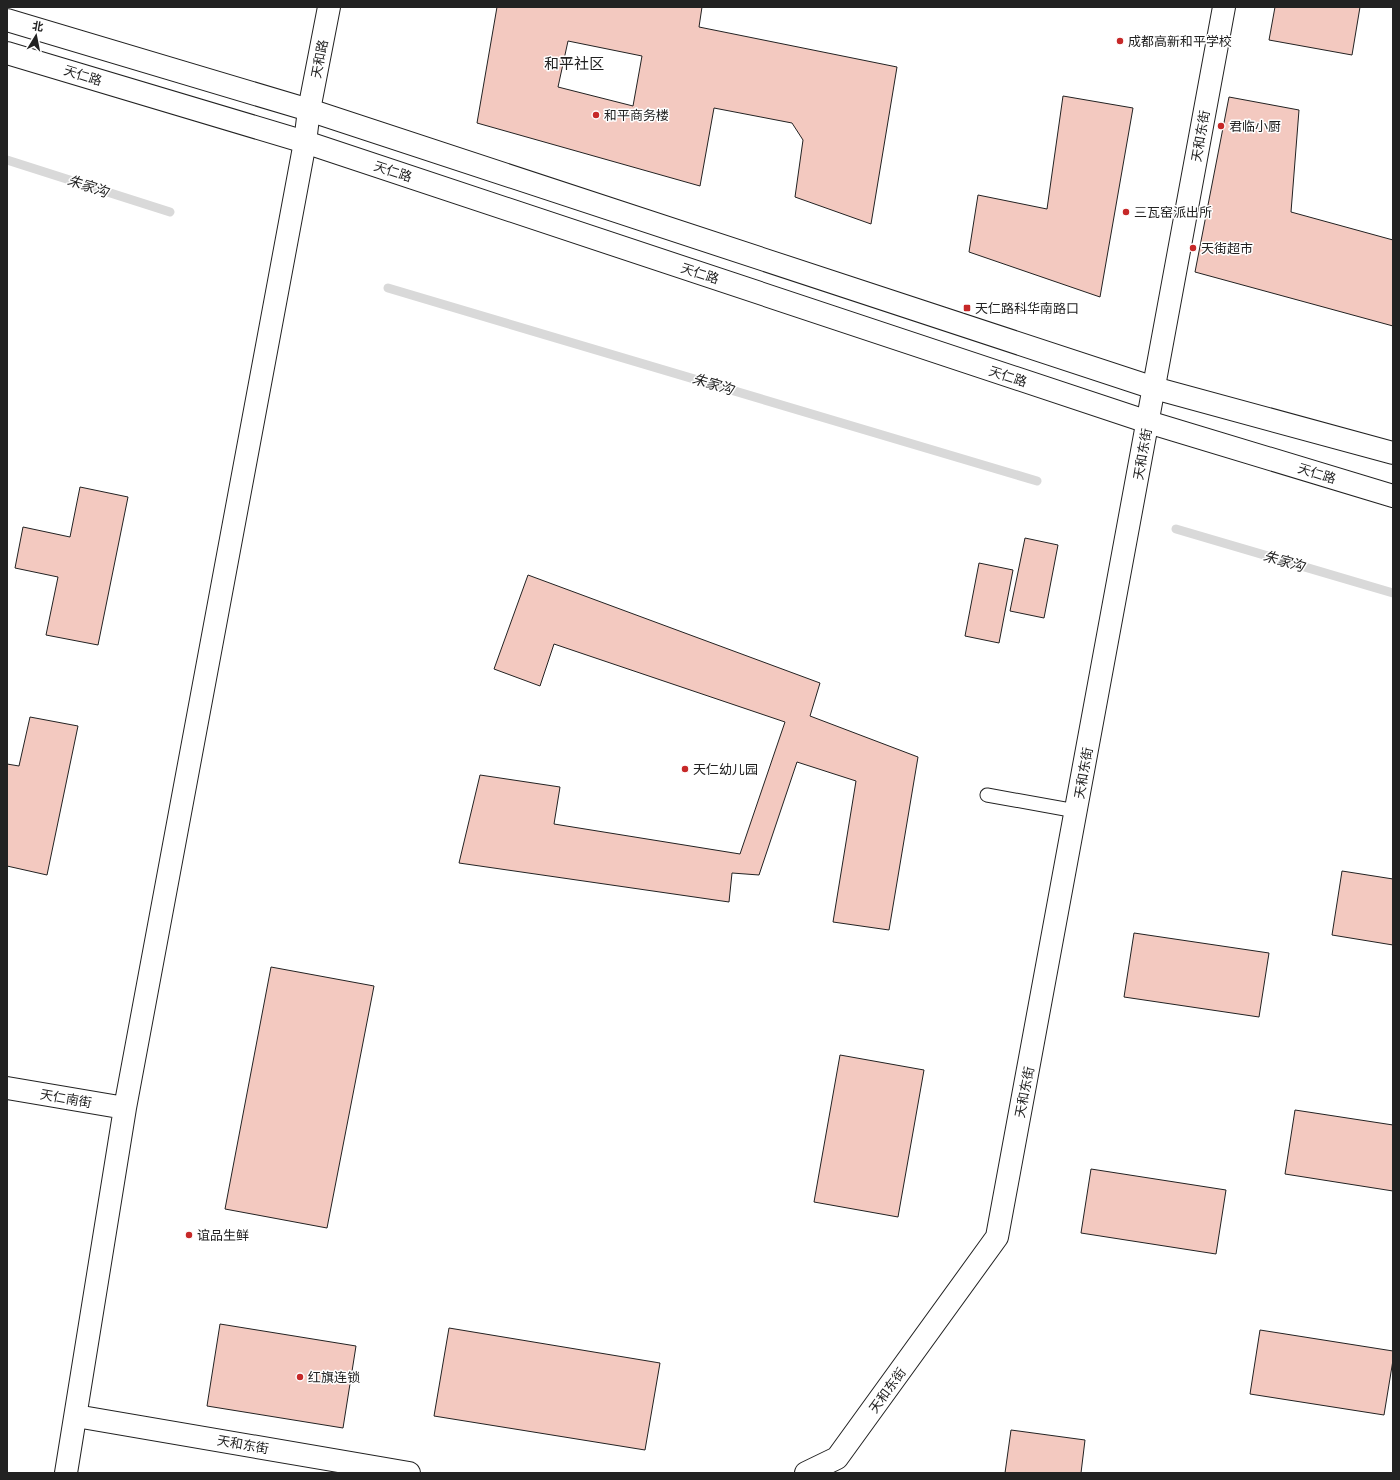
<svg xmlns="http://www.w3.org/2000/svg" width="1400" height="1480" viewBox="0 0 1400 1480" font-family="'Playfair Display','Noto Sans SC',serif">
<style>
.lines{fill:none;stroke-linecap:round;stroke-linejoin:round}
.stream{stroke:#d9d9d9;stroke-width:9}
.building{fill:#f3c9c0;stroke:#222;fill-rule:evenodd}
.service-casing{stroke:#222;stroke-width:15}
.tertiary-casing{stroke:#222;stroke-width:24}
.secondary-casing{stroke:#222;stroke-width:24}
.service{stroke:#fff;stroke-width:13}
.tertiary{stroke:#fff;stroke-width:22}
.secondary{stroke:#fff;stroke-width:22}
.poi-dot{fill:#c62828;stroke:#fff;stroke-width:1.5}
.labels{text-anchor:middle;stroke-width:3;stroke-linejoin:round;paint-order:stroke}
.poi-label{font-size:13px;fill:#222;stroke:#fff;text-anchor:start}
.street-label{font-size:13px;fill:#222;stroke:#fff}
.water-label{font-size:14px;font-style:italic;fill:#222;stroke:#fff}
.quarter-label{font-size:15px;fill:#222;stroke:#fff}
</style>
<rect width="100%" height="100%" fill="#fff"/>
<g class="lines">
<path class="stream" d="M7 160 170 212
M388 288 1037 481
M1176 529 1393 593"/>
</g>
<path class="building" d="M497 7H702L699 27 897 67 871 224 795 197 803 140 792 123 714 108 700 186 477 123ZM568 41 642 56 633 106 558 87Z
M1275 7H1360L1352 55 1269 40Z
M1063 96 1133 108 1100 297 969 252 978 195 1047 209Z
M1229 97 1299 110 1291 212 1393 240V326L1195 272Z
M80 487 128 497 98 645 46 635 58 577 15 568 23 527 70 537Z
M1025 538 1058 545 1044 618 1010 611Z
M979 563 1013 570 999 643 965 636Z
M528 575 820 683 810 716 918 757 889 930 833 922 856 781 797 762 759 875 732 873 729 902 459 863 480 775 560 787 554 824 740 854 785 722 554 644 540 686 494 669Z
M30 717 78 726 47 875 7 866V764L19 766Z
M1342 871 1393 879V945L1332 935Z
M1134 933 1269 953 1259 1017 1124 997Z
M271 967 374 986 327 1228 225 1209Z
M840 1055 924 1070 898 1217 814 1202Z
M1295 1110 1393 1125V1191L1285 1174Z
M1091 1169 1226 1190 1216 1254 1081 1233Z
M220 1324 356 1346 343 1428 207 1406Z
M449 1328 660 1363 645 1450 434 1416Z
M1260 1330 1393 1351V1360L1384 1415 1250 1394Z
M1011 1430 1085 1440 1081 1473H1005Z"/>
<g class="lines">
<defs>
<path id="service" d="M987 795 1076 811"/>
<path id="tertiary" d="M7 1088 125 1108
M76 1416 409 1473
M66 1473 125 1108 305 142 309 110 329 7
M806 1473 837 1458 997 1237 1224 7"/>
<path id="secondary" d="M7 20 309 110 1154 388 1393 453
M7 53 305 142 1148 422 1393 496"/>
</defs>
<use href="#service" class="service-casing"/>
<use href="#tertiary" class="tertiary-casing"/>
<use href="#secondary" class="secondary-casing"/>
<use href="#service" class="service"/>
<use href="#tertiary" class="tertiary"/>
<use href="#secondary" class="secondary"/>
</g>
<g class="poi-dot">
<circle cx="1120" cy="41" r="4"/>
<circle cx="596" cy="115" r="4"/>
<circle cx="1221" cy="126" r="4"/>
<circle cx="1126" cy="212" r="4"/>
<circle cx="1193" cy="248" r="4"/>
<rect x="963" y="304" width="8" height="8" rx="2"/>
<circle cx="685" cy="769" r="4"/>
<circle cx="189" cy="1235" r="4"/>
<circle cx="300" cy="1377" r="4"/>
</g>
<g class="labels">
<g class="poi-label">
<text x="1128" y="46">成都高新和平学校</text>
<text x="604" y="120">和平商务楼</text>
<text x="1229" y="131">君临小厨</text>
<text x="1134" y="217">三瓦窑派出所</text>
<text x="1201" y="253">天街超市</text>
<text x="975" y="313">天仁路科华南路口</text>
<text x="693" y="774">天仁幼儿园</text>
<text x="197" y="1240">谊品生鲜</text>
<text x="308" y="1382">红旗连锁</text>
</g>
<g class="street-label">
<text transform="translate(319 59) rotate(-79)" y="5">天和路</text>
<text transform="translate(83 75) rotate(17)" y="5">天仁路</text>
<text transform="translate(1200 136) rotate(-80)" y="5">天和东街</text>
<text transform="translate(393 171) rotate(18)" y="5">天仁路</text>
<text transform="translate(700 273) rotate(18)" y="5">天仁路</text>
<text transform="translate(1008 376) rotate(18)" y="5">天仁路</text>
<text transform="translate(1142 454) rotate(-80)" y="5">天和东街</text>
<text transform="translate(1317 473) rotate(17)" y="5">天仁路</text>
<text transform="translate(1083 773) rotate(-80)" y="5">天和东街</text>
<text transform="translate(1024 1092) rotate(-79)" y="5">天和东街</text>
<text transform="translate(66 1098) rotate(10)" y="5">天仁南街</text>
<text transform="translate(887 1390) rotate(-54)" y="5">天和东街</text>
<text transform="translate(243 1444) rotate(10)" y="5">天和东街</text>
</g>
<g class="water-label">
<text transform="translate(88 186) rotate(18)" y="5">朱家沟</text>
<text transform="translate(713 384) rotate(17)" y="5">朱家沟</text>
<text transform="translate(1284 561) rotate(16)" y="5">朱家沟</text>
</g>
<g class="quarter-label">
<text x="574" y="69">和平社区</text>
</g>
</g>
<rect width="1400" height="1480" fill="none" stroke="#222222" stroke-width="16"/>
<g transform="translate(36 36) rotate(10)" stroke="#ffffff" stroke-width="3" paint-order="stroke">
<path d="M0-3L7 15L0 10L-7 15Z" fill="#222222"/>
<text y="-6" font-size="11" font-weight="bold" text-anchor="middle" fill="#222222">北</text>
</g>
</svg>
